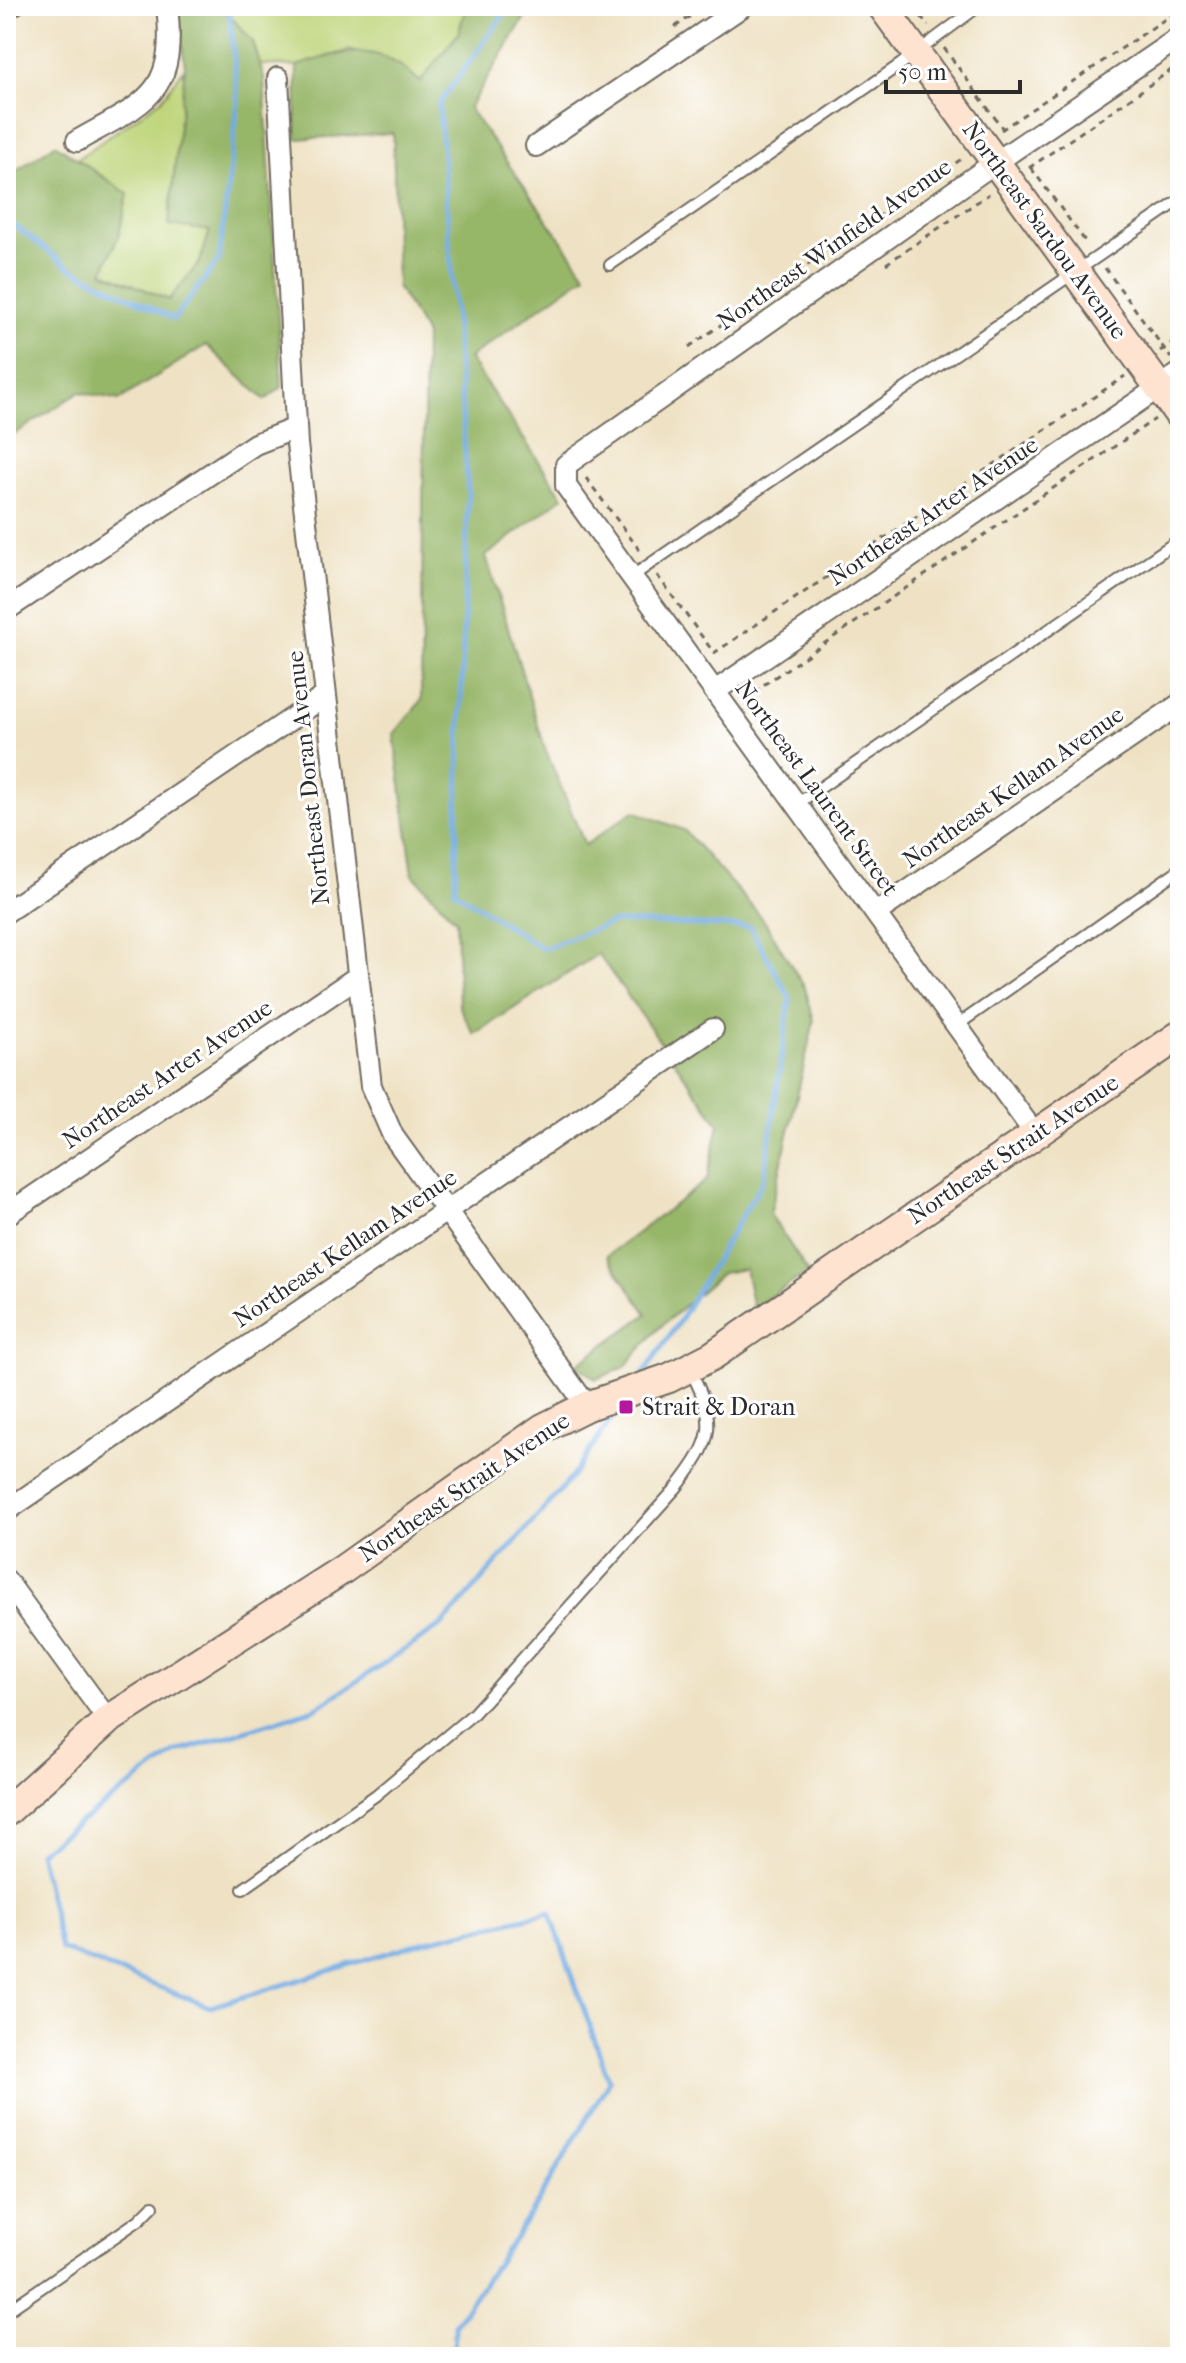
<svg xmlns="http://www.w3.org/2000/svg" width="1186" height="2363" viewBox="0 0 1186 2363" font-family="'IM FELL French Canon',serif">
<style>
.green{fill:#bed478;stroke:#748052;stroke-width:2}
.forest{fill:#96b668;stroke:#60704a;stroke-width:2}
.lines{fill:none;stroke-linecap:round;stroke-linejoin:round}
.stream{stroke:#73ace3;stroke-width:5}
.lane-casing{stroke:#706b61;stroke-width:14}
.street-casing{stroke:#706b61;stroke-width:24}
.secondary-casing{stroke:#706b61;stroke-width:32}
.path{stroke:#706b61;stroke-width:3;stroke-dasharray:6 6;stroke-linecap:butt}
.lane{stroke:#fff;stroke-width:10}
.street{stroke:#fff;stroke-width:20}
.secondary{stroke:#fee3d1;stroke-width:28}
.poi-dot{fill:#b5179e;stroke:#fff;stroke-width:3}
.labels{text-anchor:middle;stroke-width:6;stroke-linejoin:round;paint-order:stroke}
.street-label{font-size:24px;fill:#2b2b2b;stroke:#fff}
.poi-label{font-size:24px;fill:#2b2b2b;stroke:#fff;text-anchor:start}
</style>
<rect width="100%" height="100%" fill="#fff"/>
<filter id="ink" filterUnits="userSpaceOnUse"><feTurbulence type="fractalNoise" baseFrequency=".0125" numOctaves="2"/><feDisplacementMap in="SourceGraphic" scale="16" xChannelSelector="R" yChannelSelector="G"/><feConvolveMatrix kernelMatrix="1 2 1 2 8 2 1 2 1" color-interpolation-filters="sRGB"/></filter>
<filter id="wash" filterUnits="userSpaceOnUse"><feTurbulence type="fractalNoise" baseFrequency=".006" numOctaves="4" result="noise"/><feDisplacementMap in="SourceGraphic" scale="32" xChannelSelector="R" yChannelSelector="G"/><feGaussianBlur stdDeviation="1.8" result="paint"/><feColorMatrix in="noise" values="0 0 0 0 0 0 0 0 0 0 0 0 0 0 0 0 0 1.4 0 .05"/><feComposite in="paint" operator="in"/></filter>
<g filter="url(#wash)">
<rect width="100%" height="100%" fill="#efe2c4"/>
<path class="green" d="M221 6H466L459 32 420 82 350 50 297 66 260 65 253 42Z
M185 67 169 224 210 230 200 262 169 300 102 271 119 234 128 194 77 159 161 100Z"/>
<path class="forest" d="M178 6H221L253 42 264 78 282 387 265 400 206 345 119 400 79 392 6 440V245L13 240 6 234V166L13 173 55 144 128 194 119 234 103 272 169 300 200 262 210 231 169 225 185 67Z
M466 6H532L469 108 586 275 469 358 563 497 486 556 546 751 585 845 634 811 684 830 763 919 805 988 814 1021 770 1214 808 1272 753 1308 745 1269 722 1273 658 1329 625 1367 596 1379 576 1365 647 1314 607 1256 707 1180 719 1124 598 954 474 1034 459 1006 456 920 413 875 394 734 421 701 425 333 397 287 393 133 296 139 297 66C347 50 378 40 420 82L459 32Z"/>
<g class="lines">
<path class="stream" d="M510 6 439 104 468 492 455 891 543 949 614 922 750 927 790 998 764 1179 680 1320 642 1376
M6 219 70 268 174 319 219 260 238 102 229 6
M454 2357 455 2325 530 2215 609 2081 550 1912 423 1942 210 2007 61 1949 39 1852 175 1753 315 1709 442 1625 571 1478 620 1407"/>
</g>
</g>
<g filter="url(#ink)">
<g class="lines">
<defs>
<path id="lane" d="M7 15 20 6
M610 265 901 64 979 6
M631 577 1180 200
M797 804 1180 539
M956 1026 1180 869
M243 1889 376 1795 473 1714 677 1487C714 1439 718 1425 690 1369
M6 2312 139 2220 153 2206"/>
<path id="street" d="M278 78 297 444 371 1086 393 1136 587 1406
M77 141C147 101 177 95 167 6
M536 146 743 6
M6 610 255 444 296 428
M715 691 1180 373
M6 912 325 696
M876 913 1180 704
M1035 1134 566 486V465L980 173 1180 37
M6 1215 357 977
M6 1511 713 1029
M6 1580 108 1720"/>
<path id="secondary" d="M882 6 1180 416
M6 1812 108 1720 342 1570 543 1428 587 1406 669 1378 712 1356 1180 1035"/>
</defs>
<use href="#lane" class="lane-casing"/>
<use href="#street" class="street-casing"/>
<use href="#secondary" class="secondary-casing"/>
<path class="path" d="M914 6 928 26
M675 27 705 6
M944 48 1003 129
M1001 130 1180 9
M1029 168 1180 64
M1031 168 1088 245
M886 264 989 194
M1105 268 1171 358
M689 347 963 158
M1160 351 1180 337
M1173 439 1180 448
M586 478 641 552
M657 575 714 653 1125 376
M744 698 1155 419"/>
<use href="#lane" class="lane"/>
<use href="#street" class="street"/>
<use href="#secondary" class="secondary"/>
</g>
</g>
<rect class="poi-dot" x="618" y="1399" width="16" height="16" rx="4"/>
<g class="labels">
<g class="street-label">
<text transform="translate(1045 230) rotate(54)" y="8">Northeast Sardou Avenue</text>
<text transform="translate(834 244) rotate(-35)" y="8">Northeast Winfield Avenue</text>
<text transform="translate(933 511) rotate(-34)" y="8">Northeast Arter Avenue</text>
<text transform="translate(308 778) rotate(-96)" y="8">Northeast Doran Avenue</text>
<text transform="translate(1013 787) rotate(-35)" y="8">Northeast Kellam Avenue</text>
<text transform="translate(817 788) rotate(54)" y="8">Northeast Laurent Street</text>
<text transform="translate(167 1074) rotate(-34)" y="8">Northeast Arter Avenue</text>
<text transform="translate(1013 1149) rotate(-34)" y="8">Northeast Strait Avenue</text>
<text transform="translate(345 1248) rotate(-34)" y="8">Northeast Kellam Avenue</text>
<text transform="translate(464 1487) rotate(-34)" y="8">Northeast Strait Avenue</text>
</g>
<g class="poi-label">
<text x="642" y="1415">Strait &amp; Doran</text>
</g>
</g>
<rect width="1186" height="2363" fill="none" stroke="#fff" stroke-width="32"/>
<path d="M886 80v12h134v-12" fill="none" stroke="#2b2b2b" stroke-width="4"/>
<text x="898" y="80" font-size="24" fill="#2b2b2b" stroke="#ffffff" stroke-width="6" paint-order="stroke">50 m</text>
</svg>
